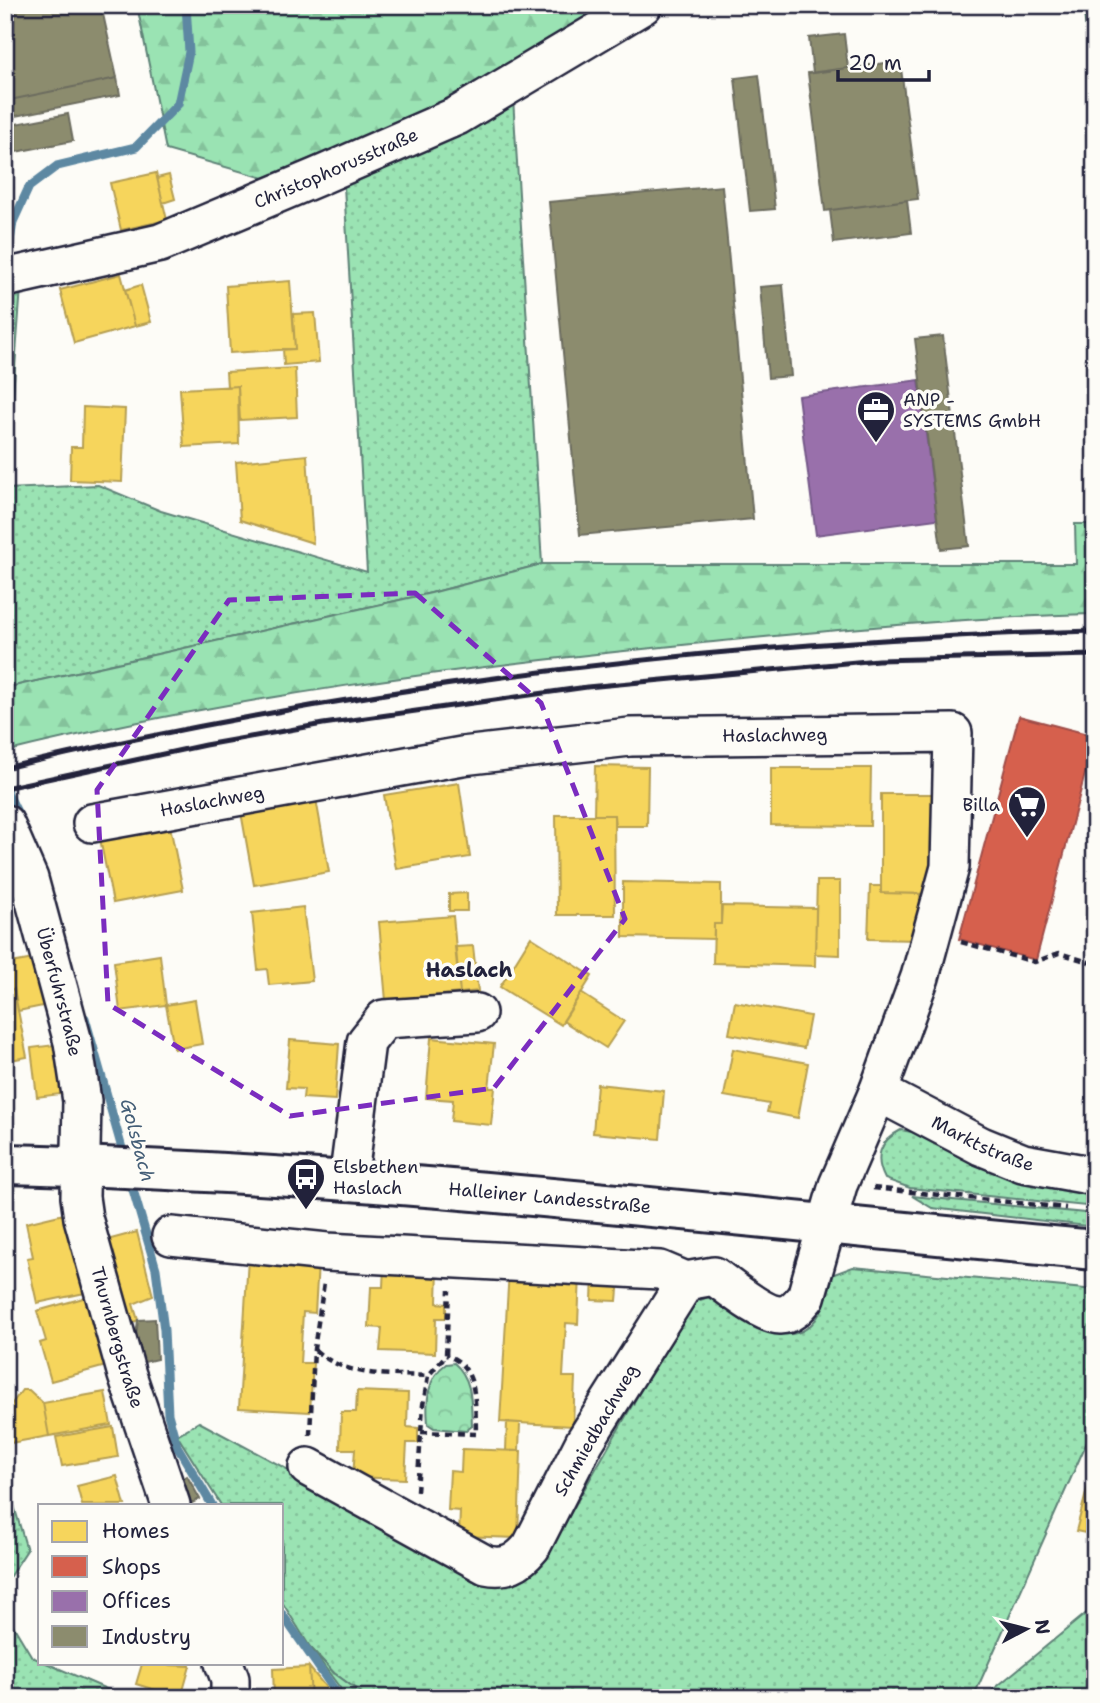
<svg xmlns="http://www.w3.org/2000/svg" width="1100" height="1703" viewBox="0 0 1100 1703" font-family="'Shantell Sans',sans-serif">
<style>
.grass{fill:url(#grass-dots);stroke:#5e8277;stroke-width:2}
.forest{fill:url(#forest-firs);stroke:#5e8277;stroke-width:2}
.park{fill:url(#park-crowns);stroke:#5e8277;stroke-width:2}
.homes{fill:#f6d55c;stroke:#b69f52;stroke-width:2}
.shops{fill:#d6604d;stroke:#a04d48;stroke-width:2}
.offices{fill:#9970ab;stroke:#755989;stroke-width:2}
.industry{fill:#8c8c6e;stroke:#6c6c5f;stroke-width:2}
.lines{fill:none;stroke-linecap:round;stroke-linejoin:round}
.stream{stroke:#5d88a2;stroke-width:9}
.minor-casing{stroke:#22223b;stroke-width:42}
.major-casing{stroke:#22223b;stroke-width:44}
.path{stroke:#22223b;stroke-width:4.5;stroke-dasharray:7 5;stroke-linecap:butt}
.minor{stroke:#fdfcf7;stroke-width:37}
.major{stroke:#fdfcf7;stroke-width:38}
.rail{stroke:#22223b;stroke-width:5}
.marked{fill:none;stroke:#7b2cbf;stroke-width:5;stroke-dasharray:14 9;stroke-linejoin:round}
.labels{text-anchor:middle;stroke-width:7;stroke-linejoin:round;paint-order:stroke}
.street-label{font-size:18px;fill:#22223b;stroke:#fdfcf7}
.poi-label{font-size:18px;fill:#22223b;stroke:#fdfcf7;text-anchor:start}
.water-label{font-size:19px;font-style:italic;fill:#445e77;stroke:#fdfcf7}
.quarter-label{font-size:21px;font-weight:bold;fill:#22223b;stroke:#fdfcf7}
</style>
<defs>
<pattern id="grass-dots" width="8" height="8" patternUnits="userSpaceOnUse" patternTransform="scale(1.75)"><rect width="8" height="8" fill="#9ae3b3"/><path d="M2 2h.1M6 6h.1" fill="none" stroke="#84c29b" stroke-width="1.8" stroke-linecap="round"/></pattern>
<pattern id="forest-firs" width="22" height="20" patternUnits="userSpaceOnUse" patternTransform="scale(1.75)"><rect width="22" height="20" fill="#9ae3b3"/><path d="M5 1l3.5 6h-7zM16 11l3.5 6h-7z" fill="#84c29b"/></pattern>
<pattern id="park-crowns" width="20" height="18" patternUnits="userSpaceOnUse" patternTransform="scale(1.75)"><rect width="20" height="18" fill="#9ae3b3"/><path d="M2 6a3 3 0 1 1 6 0M12 15a3 3 0 1 1 6 0" fill="none" stroke="#84c29b"/></pattern>
</defs>
<rect width="100%" height="100%" fill="#fdfcf7"/>
<filter id="ink" filterUnits="userSpaceOnUse"><feTurbulence type="fractalNoise" baseFrequency=".0143" numOctaves="2"/><feDisplacementMap in="SourceGraphic" scale="14" xChannelSelector="R" yChannelSelector="G"/><feConvolveMatrix kernelMatrix="1 2 1 2 8 2 1 2 1" color-interpolation-filters="sRGB"/></filter>
<g filter="url(#ink)">
<path class="grass" d="M1083 5H1095V103Z
M513 98 542 564 431 593 5 688V293L21 287 6 489 98 485 161 511 367 572 344 186Z
M901 1130 917 1133 1095 1193V1207L910 1188 885 1179C874 1158 879 1141 901 1130Z
M912 1196 1095 1214V1227L932 1208Z
M853 1267 1095 1290V1424L973 1698H368L334 1673 310 1647 282 1602V1505H221L177 1435 199 1422 494 1580 542 1563 690 1304 708 1297C740 1315 791 1359 818 1316 826 1304 829 1287 834 1274Z
M5 1475 27 1550 6 1582 8 1617 32 1657 118 1694 133 1698H5Z
M1095 1606V1698H983Z"/>
<path class="forest" d="M137 5H605L449 100 264 178 166 150Z
M1075 524H1095V614C961 617 826 631 692 644 461 667 231 696 5 752V688L431 593 542 564H1076Z
M310 1647 334 1673 368 1698H342L340 1688Z"/>
<path class="park" d="M454 1363C473 1379 471 1403 472 1426L466 1431 434 1428 428 1424C426 1402 427 1377 446 1364Z"/>
<path class="homes" d="M156 173 167 220 121 230 110 183Z
M169 175 175 199 163 203 157 178Z
M121 274 135 326 74 343 60 290Z
M290 281 295 349 230 353 226 286Z
M141 285 151 322 135 326 125 290Z
M315 313 319 362 284 365 283 349H295L293 314Z
M295 368 297 417 240 420 238 386 227 387 226 372Z
M238 386 239 444 184 447 180 389Z
M83 407 125 409 122 482 70 480 71 447H82Z
M307 455 313 543 240 520 236 462Z
M595 766 648 767 647 826H615L614 815H594Z
M771 768H871L870 826 771 825Z
M459 783 470 857 396 869 384 795Z
M881 794H935V894L881 893Z
M316 799 329 872 254 885 241 812Z
M556 815H614L615 915H557Z
M169 821 183 890 113 903 99 834Z
M817 881H840V955L815 954Z
M623 882 721 884V924H714V939L623 937Z
M870 886H881V893L920 894 919 940 868 939Z
M467 893V911H449V894Z
M722 906 816 908 815 966 713 963 714 924H721Z
M303 907 312 981 269 985 267 969 258 970 252 913Z
M453 916 460 993 386 1001 379 922Z
M7 930 13 963 5 964V931Z
M531 937 592 976 561 1025 500 987Z
M473 946 478 991 460 993 455 947Z
M160 955 166 1005 120 1011 114 962Z
M34 959 43 1006 18 1011 14 989 5 991V964Z
M14 989 27 1057 5 1061V991Z
M581 993 624 1021 606 1048 563 1021Z
M195 1000 202 1044 174 1049 166 1005Z
M735 1002 810 1016 804 1048 729 1034Z
M431 1038 494 1044 489 1088H495L491 1125 451 1121 453 1100 426 1098Z
M290 1040 339 1044 335 1100 303 1098 304 1089 286 1088Z
M62 1044 69 1093 37 1097 31 1048Z
M733 1049 808 1063 798 1118 767 1112 769 1104 724 1096Z
M597 1084 664 1091 660 1139 593 1133Z
M68 1213 85 1293 37 1303 27 1258 33 1257 26 1223Z
M137 1232 153 1296 133 1304 138 1320 122 1328 96 1243Z
M248 1258 318 1263 315 1313 303 1312 300 1363H313L310 1412 239 1408Z
M384 1266 438 1268 437 1303 446 1304V1318H436L435 1353 380 1351 382 1328 369 1327 371 1287H383Z
M509 1270 580 1274 578 1324 566 1323 563 1377H575L573 1426 500 1422Z
M593 1277 619 1278 617 1301 592 1300Z
M87 1297 106 1366 51 1381 40 1343 46 1341 37 1311Z
M22 1390H29L43 1403 49 1436 5 1444V1413Z
M357 1391 408 1393 407 1427 418 1428V1443H407L405 1479 353 1477 355 1449H340L341 1412H356Z
M105 1392 111 1425 49 1436 43 1403Z
M507 1422 520 1423 519 1451H506Z
M113 1427 118 1457 62 1466 56 1437Z
M462 1449 521 1451 518 1538 459 1536 460 1511 448 1510 450 1471 461 1472Z
M1093 1467 1095 1468V1535L1076 1531Z
M117 1476 125 1505H82L77 1486Z
M142 1663H189L190 1666 142 1664Z
M142 1664 190 1666 181 1698 136 1684Z
M309 1667 311 1698H274L273 1669Z
M309 1667 334 1697V1698H311Z"/>
<path class="shops" d="M1019 716 1095 736 1036 960 959 939Z"/>
<path class="offices" d="M919 380 937 519 816 535 798 396Z"/>
<path class="industry" d="M5 5H101L117 78 5 101Z
M844 34 848 68 813 73 809 38Z
M900 61 918 199 825 211 808 73Z
M759 75 775 209 750 211 735 78Z
M117 78 120 95 5 118V101Z
M68 114 73 141 5 154V126Z
M10 171 13 188 5 189V172Z
M722 186 753 519 580 535 549 202Z
M907 200 911 233 834 243 830 210Z
M783 285 791 376 768 378 760 287Z
M943 336 969 546 941 549 915 339Z
M155 1319 157 1359 132 1365 126 1340 136 1337 138 1320Z
M187 1476 200 1499 188 1505 171 1485Z"/>
<g class="lines">
<path class="stream" d="M7 260 13 222 29 187 57 166 136 147 178 104 189 52 186 5
M5 318 6 296
M5 788 20 818
M85 1018 125 1159
M129 1176 156 1269 164 1330 168 1414 177 1446 212 1505
M282 1614 340 1698"/>
<defs>
<g id="minor">
<path id="s1" d="M5 278 160 243 317 177 457 116 643 5"/>
<path id="s2" d="M92 823 462 756 630 737 953 733 950 867 920 977 878 1092 838 1185 806 1297C799 1305 792 1315 780 1315 763 1315 729 1287 714 1276L686 1281 585 1441 531 1547C518 1563 506 1569 486 1565L308 1467"/>
<path id="s3" d="M5 824 29 879 73 1042 82 1101 80 1197 83 1218 127 1375 171 1505"/>
<path id="s4" d="M878 1092 981 1146 1023 1163 1095 1176"/>
<path d="M348 1182 366 1042 384 1019 477 1013"/>
<path d="M171 1236 327 1252 660 1270 686 1281"/>
<path d="M224 1663 230 1679V1698"/>
</g>
<g id="major">
<path id="s5" d="M5 1164C369 1172 732 1217 1095 1250"/>
</g>
</defs>
<use href="#minor" class="minor-casing"/>
<use href="#major" class="major-casing"/>
<path class="path" d="M961 942 1035 962 1059 953 1095 964
M873 1188 1066 1208
M315 1350C347 1378 387 1374 428 1376
M421 1432 476 1434C475 1404 479 1366 446 1355
M310 1435 314 1349 324 1283
M417 1491 423 1405 428 1376 446 1355 449 1290"/>
<use href="#minor" class="minor"/>
<use href="#major" class="major"/>
<path class="rail" d="M5 768C362 684 728 640 1095 631
M5 788 205 745 323 724 587 687 878 660 1095 655"/>
</g>
</g>
<path class="marked" d="M415 593 541 703 625 919 494 1088 290 1116 108 1004 97 790 229 600Z"/>
<defs>
<symbol id="office-pin" viewBox="-11 -11 22 30"><path d="M0 17L-7.5 6A9.5 9.5 0 1 1 7.5 6Z" fill="#22223b" stroke="#fdfcf7"/><path d="M-6-3h4V-5.5h4V-3h4V5H-6ZM-1-4.5V-3h2v-1.5ZM-6 0V1H6V0Z" fill="#fff"/></symbol>
<symbol id="supermarket-pin" viewBox="-11 -11 22 30"><path d="M0 17L-7.5 6A9.5 9.5 0 1 1 7.5 6Z" fill="#22223b" stroke="#fdfcf7"/><path d="M-6-5.5h2.5l.6 2H6L4.5 2H-2.5L-4.4-4H-6ZM-1.5 3.2a1.3 1.3 0 1 0 .1 0ZM3 3.2a1.3 1.3 0 1 0 .1 0Z" fill="#fff"/></symbol>
<symbol id="bus-pin" viewBox="-11 -11 22 30"><path d="M0 17L-7.5 6A9.5 9.5 0 1 1 7.5 6Z" fill="#22223b" stroke="#fdfcf7"/><path d="M-5-6H5V4H4V6H2V4H-2V6H-4V4H-5ZM-3.5-4V0h7V-4ZM-3.5 1.2v1.5H-2V1.2ZM2 1.2v1.5H3.5V1.2Z" fill="#fff"/></symbol>
</defs>
<g fill-rule="evenodd">
<use href="#office-pin" x="854" y="388" width="44" height="60"/>
<use href="#supermarket-pin" x="1005" y="783" width="44" height="60"/>
<use href="#bus-pin" x="284" y="1155" width="44" height="60"/>
</g>
<g class="labels">
<g class="street-label">
<text dy="6" stroke="none"><textPath href="#s1" startOffset="350">Christophorusstraße</textPath></text>
<text dy="6" stroke="none"><textPath href="#s2" startOffset="690">Haslachweg</textPath></text>
<text dy="6" stroke="none"><textPath href="#s2" startOffset="122">Haslachweg</textPath></text>
<text dy="6" stroke="none"><textPath href="#s3" startOffset="177">Überfuhrstraße</textPath></text>
<text dy="6" stroke="none"><textPath href="#s4" startOffset="117">Marktstraße</textPath></text>
<text dy="6" stroke="none"><textPath href="#s5" startOffset="546">Halleiner Landesstraße</textPath></text>
<text dy="6" stroke="none"><textPath href="#s3" startOffset="530">Thurnbergstraße</textPath></text>
<text transform="translate(596 1430) rotate(-60)" y="6">Schmiedbachweg</text>
</g>
<g class="poi-label">
<text x="903" y="406">ANP -<tspan x="903" dy="21">SYSTEMS GmbH</tspan></text>
<text x="1000" y="811" text-anchor="end">Billa</text>
<text x="333" y="1173">Elsbethen<tspan x="333" dy="21">Haslach</tspan></text>
</g>
<g class="water-label">
<text transform="translate(138 1140) rotate(75)" y="7">Golsbach</text>
</g>
<g class="quarter-label">
<text x="469" y="977">Haslach</text>
</g>
</g>
<rect width="1100" height="1703" fill="none" stroke="#fdfcf7" stroke-width="28"/>
<rect x="14" y="14" width="1072" height="1675" fill="none" stroke="#22223b" stroke-width="2.5" filter="url(#ink)"/>
<rect x="38" y="1504" width="245" height="161" fill="#fdfcf7" stroke="#a5a5ac" stroke-width="2"/>
<rect x="52" y="1521" width="35" height="21" fill="#f6d55c" stroke="#a5a5ac" stroke-width="2"/>
<text x="102" y="1538" font-size="21" fill="#22223b">Homes</text>
<rect x="52" y="1556" width="35" height="21" fill="#d6604d" stroke="#a5a5ac" stroke-width="2"/>
<text x="102" y="1574" font-size="21" fill="#22223b">Shops</text>
<rect x="52" y="1591" width="35" height="21" fill="#9970ab" stroke="#a5a5ac" stroke-width="2"/>
<text x="102" y="1608" font-size="21" fill="#22223b">Offices</text>
<rect x="52" y="1626" width="35" height="21" fill="#8c8c6e" stroke="#a5a5ac" stroke-width="2"/>
<text x="102" y="1644" font-size="21" fill="#22223b">Industry</text>
<g transform="translate(1026 1629) rotate(83)" stroke="#fdfcf7" stroke-width="5" paint-order="stroke">
<path d="M0-5L12 26L0 18L-12 26Z" fill="#22223b"/>
<text y="-10" font-size="19" font-weight="bold" text-anchor="middle" fill="#22223b">N</text>
</g>
<path d="M838 70v10h91v-10" fill="none" stroke="#22223b" stroke-width="3.5"/>
<text x="848" y="70" font-size="21" fill="#22223b" stroke="#fdfcf7" stroke-width="5" paint-order="stroke">20 m</text>
</svg>
